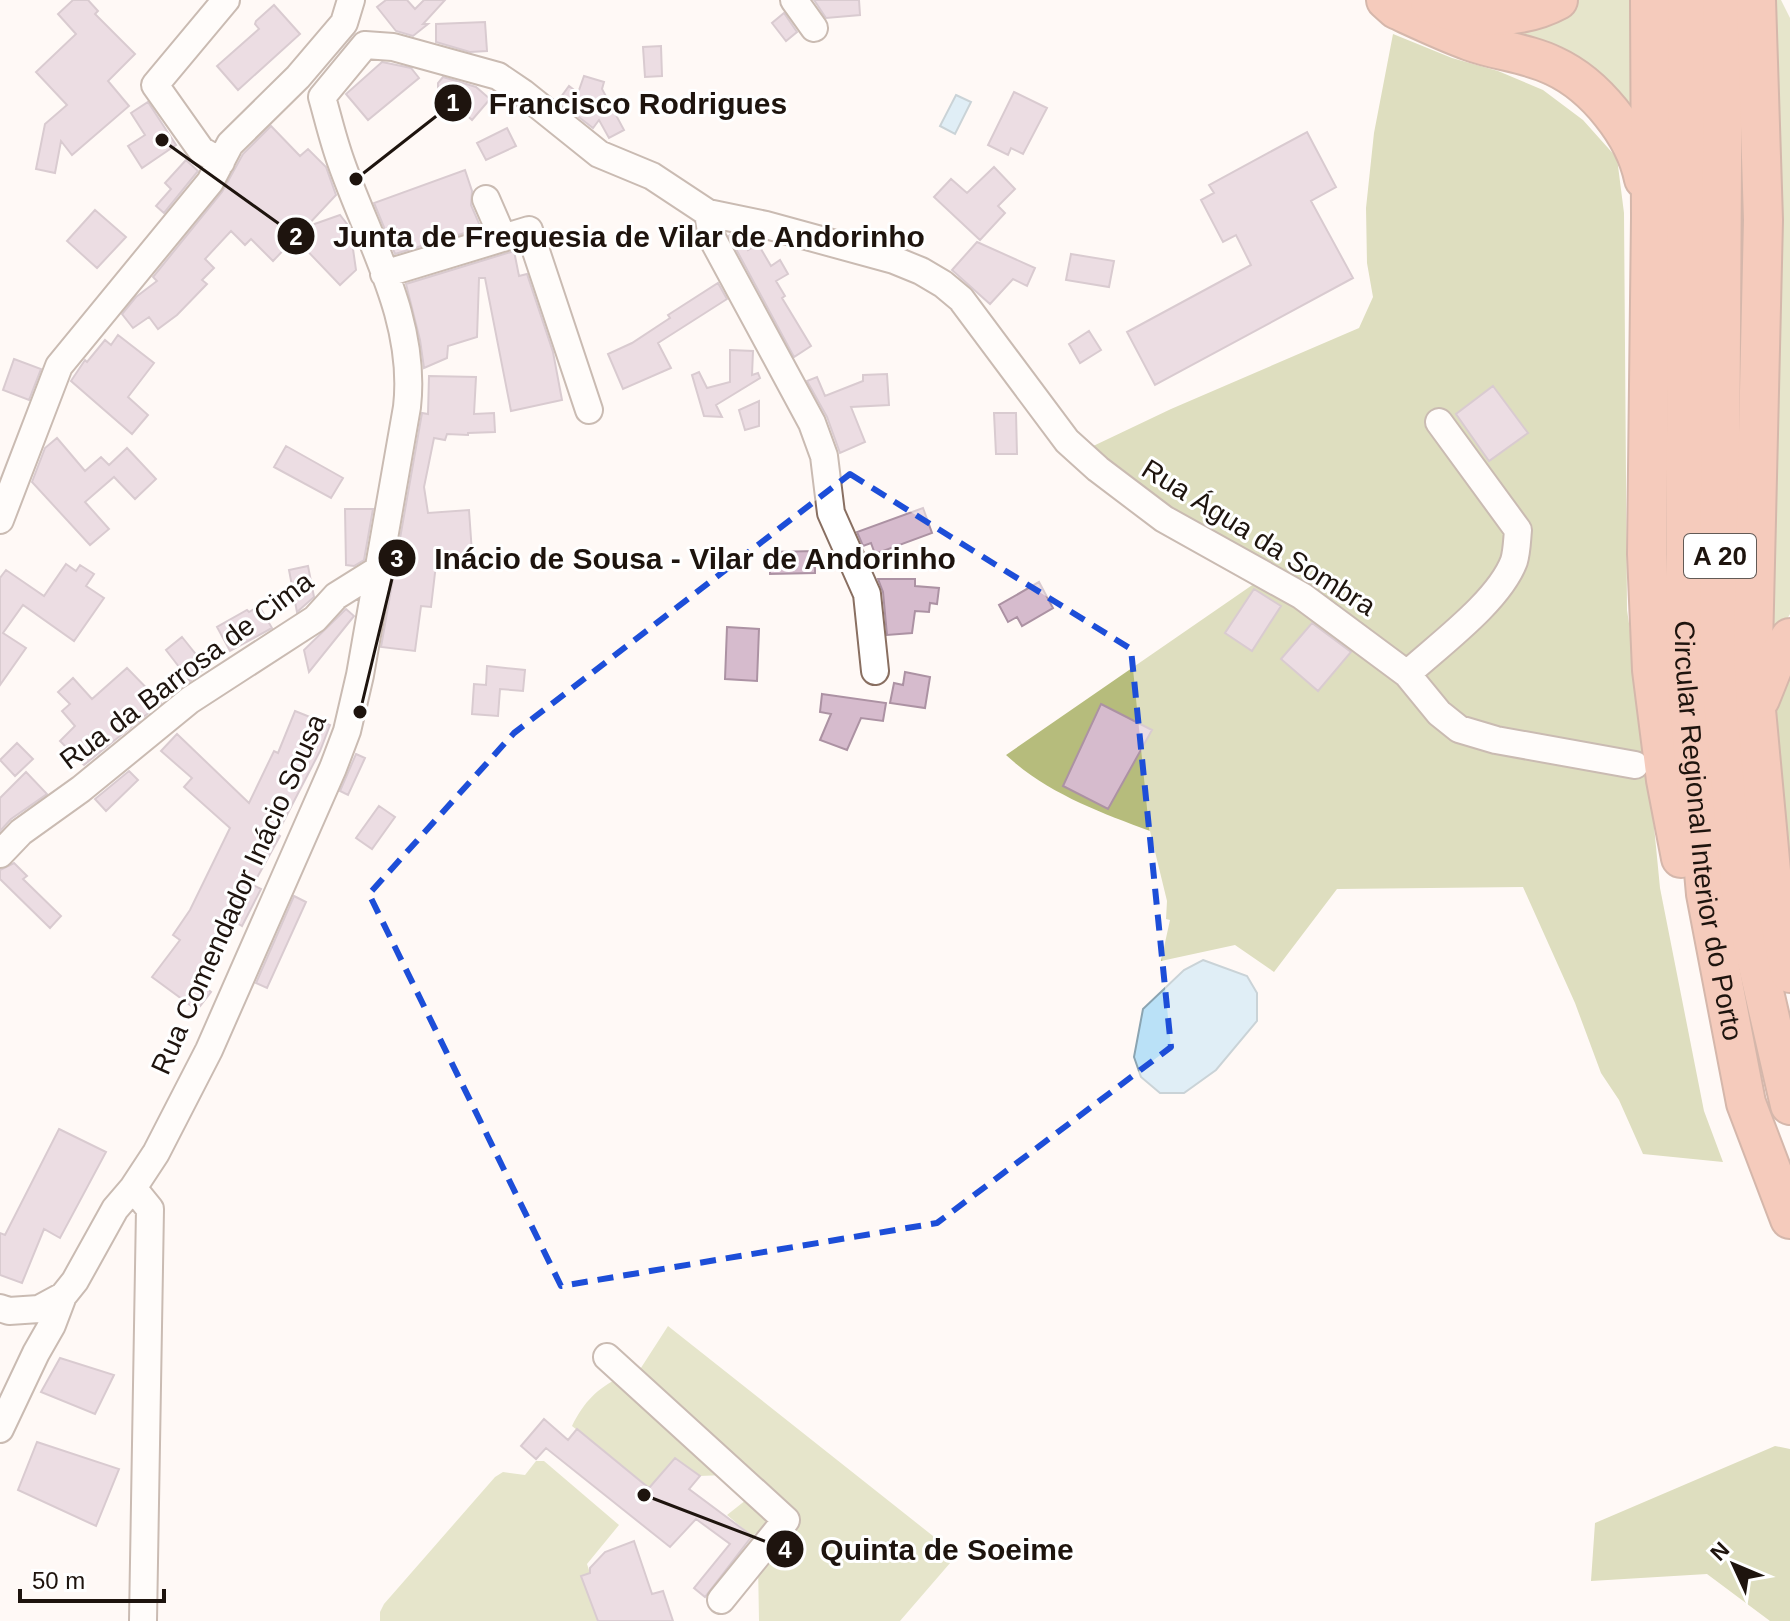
<svg xmlns="http://www.w3.org/2000/svg" width="1790" height="1621" viewBox="0 0 1790 1621" font-family="Helvetica,sans-serif">
<style>
.green{fill:#c7cd98}
.forest{fill:#b6bc7c}
.water{fill:#bae1f7;stroke:#8ba4b1;stroke-width:2}
.building{fill:#d6bbcd;stroke:#ac92a3;stroke-width:2}
.lines{fill:none;stroke-linecap:round;stroke-linejoin:round}
.minor-casing{stroke:#896f61;stroke-width:30}
.highway-casing{stroke:#a26751;stroke-width:42}
.minor{stroke:#fff;stroke-width:26}
.highway{stroke:#e99375;stroke-width:38}
.marked{fill:none;stroke:#1d4ed8;stroke-width:6;stroke-dasharray:16 10;stroke-linejoin:round}
.labels{text-anchor:middle;stroke-width:6;stroke-linejoin:round;paint-order:stroke}
.shield{fill:#fff;stroke:#625a56;stroke-width:2}
.shield-label{font-size:26px;font-weight:bold;fill:#1e140e}
.street-label{font-size:28px;fill:#1e140e;stroke:#fff}
.leader{fill:none;stroke:#1e140e;stroke-width:3}
.callout-dot{fill:#1e140e;stroke:#fff;stroke-width:3}
.mark-label{font-size:24px;text-anchor:middle;font-weight:bold;fill:#fff}
.callout-label{font-size:30px;text-anchor:middle;font-weight:bold;fill:#1e140e;stroke:#fff;stroke-width:6;stroke-linejoin:round;paint-order:stroke}
</style>
<rect width="100%" height="100%" fill="#fff9f6"/>
<path class="green" d="M1579 0H1637L1638 135 1452 20 1575 3Z
M1767 0H1781L1790 18V614L1770 649Z
M668 1326 957 1555 900 1621H759L758 1564 795 1517 637 1374Z
M621 1377 725 1475 700 1476 675 1458 649 1488 572 1426C584 1402 597 1388 621 1377Z
M536 1461H544L619 1525 587 1564 590 1573 581 1576 598 1621H380V1612L384 1604 495 1477 503 1472 525 1475Z
M751 1496 776 1519 752 1536 727 1515Z"/>
<path class="forest" d="M1393 34 1452 58 1498 71 1543 90 1583 120 1617 158 1624 213 1627 610 1645 733 1660 888 1704 1111 1723 1162 1643 1154 1619 1100 1601 1073 1575 1003 1523 887 1337 889 1274 972 1235 945 1161 961 1170 920 1166 919 1167 901 1150 831C1099 812 1047 793 1006 755L1261 579 1068 458 1171 409 1359 328 1373 297 1367 263 1366 208 1374 133Z
M1790 656V974L1763 700Z
M1775 1446 1790 1449V1621H1770L1707 1574 1591 1581 1595 1523Z"/>
<path class="water" d="M956 95 971 102 955 134 940 126Z
M1203 960 1247 976 1257 993V1021L1216 1070 1184 1093H1160L1141 1077 1134 1057 1143 1009 1184 970Z"/>
<path class="building" d="M73 0H88L98 11 95 14 135 54 108 81 129 106 72 155 61 141 55 173 36 169 45 124 67 105 36 72 76 34 58 14Z
M386 0H407L415 9 424 0H445L423 24H428L413 36 396 31 377 7Z
M814 0H859L860 15 826 18Z
M274 5 300 34 238 90 217 66 259 29 255 24 256 21Z
M784 13 797 32 786 41 772 23Z
M485 22 487 51 470 52 436 42V24Z
M661 46 662 76 645 77 643 47Z
M382 62 411 68 419 78 368 120 346 94Z
M584 76 604 82 602 89 624 130 609 138 599 120 593 128 558 101 569 86 578 93Z
M443 77 476 87 490 99 472 120 457 106 449 115 438 105V83Z
M1014 92 1047 108 1023 154 1011 148 1008 155 988 145Z
M148 102 176 145 142 168 128 146 145 135 131 113Z
M271 126 300 156 308 149 326 167 336 195 306 227 340 215 350 228 356 270 340 285 295 238 273 261 251 239 245 245 231 231 205 259 214 268 202 280 207 284 177 315 158 329 149 317 133 328 122 314 136 297 157 281 153 277 222 192 243 154Z
M507 128 516 146 486 160 477 143Z
M1307 132 1336 187 1311 201 1353 278 1155 385 1127 332 1251 265 1236 235 1223 242 1201 200 1214 193 1209 185Z
M186 160 198 171 164 213 156 206 171 189 165 183Z
M994 167 1015 189 998 206 1005 213 980 240 934 197 951 179 967 193Z
M465 170 472 191 471 205 481 228 395 254 374 203Z
M95 210 126 237 97 268 67 241Z
M731 234 740 236 748 250 758 244 771 266 780 260 788 274 776 281 785 296 782 298 811 346 794 357 729 236Z
M977 242 1035 268 1027 286 1013 279 990 304 952 270Z
M514 251 519 276 527 274 553 352 562 400 511 411 485 278H479L477 337 448 346 447 358 424 368 420 340 406 284Z
M1071 254 1114 261 1109 287 1066 280Z
M718 283 727 299 658 343 671 368 623 389 608 354 632 343 670 318 668 315Z
M1089 331 1101 350 1080 363 1069 344Z
M118 335 154 363 128 397 148 415 132 434 71 381 85 360 87 362 105 340 111 345Z
M730 350 753 351 752 375 758 373 760 378 716 405 722 417 704 416 692 375 699 372 707 388 730 382Z
M14 359 41 369 29 400 3 390Z
M887 374 889 405 851 407 865 442 840 453 827 417 807 381 817 377 825 396 863 381V375Z
M429 376 476 377 474 414 494 413 495 432 468 433V435L447 434 445 440 434 438 424 487 428 513 469 510 472 553 437 556 431 607 421 606 415 651 381 647 422 413 428 414Z
M1493 386 1528 433 1489 461 1456 414Z
M759 401V426L745 430 739 410Z
M994 413H1016L1017 454H996Z
M57 438 85 471 101 457 109 465 127 448 156 479 135 499 114 477 85 502 109 529 90 545 32 482 45 448Z
M286 446 343 478 331 498 274 467Z
M923 508 932 533 875 554 871 543 863 546 857 532Z
M345 509H373L364 560 354 566 346 565Z
M815 551V573L770 574V552Z
M66 564 76 571 80 565 94 574 86 586 104 598 74 641 23 605 3 633 26 648 0 685V578L6 570 44 596Z
M308 566 314 597 297 612 289 570Z
M878 579H915V586L939 588 937 604 930 603 929 612 915 611 912 633 887 635 883 592Z
M1039 582 1053 608 1022 626 1017 617 1008 622 999 605Z
M1254 589 1281 606 1252 651 1225 633Z
M259 606 272 628 230 651 217 627 247 610 249 612Z
M346 609 354 616 309 672 304 650Z
M1312 623 1351 652 1318 691 1281 659Z
M727 627 759 629 757 681 725 679Z
M182 637 206 667 190 681 166 650Z
M487 666 525 670 523 691 500 689 498 716 472 714 474 684 486 685Z
M127 668 161 703 84 765 60 741 75 726 62 711 70 704 58 692 73 678 92 699Z
M905 672 930 677 925 708 890 703 894 683 903 685Z
M822 694 886 703 883 721 861 718 847 750 820 740 831 714 820 712Z
M1101 704 1152 730 1108 809 1063 786Z
M295 711 330 725 320 751 277 834 280 836 253 885 261 889 242 926 237 923 197 981 211 992 197 1010 152 977 180 940 173 935 190 910 230 828 184 787 192 778 161 751 177 734 249 803 274 751 278 753Z
M17 743 33 759 15 776 0 760Z
M356 754 365 758 348 795 340 791Z
M129 771 138 780 106 811 95 799Z
M26 772 47 794 11 819 0 831V798Z
M379 806 395 817 372 849 356 838Z
M14 863 27 876 23 879 61 916 50 928 0 879V870Z
M294 896 306 902 267 988 256 983Z
M59 1129 106 1152 60 1238 44 1229 22 1283 0 1275V1233L5 1235Z
M60 1358 114 1375 95 1414 41 1392Z
M544 1419 568 1440 577 1429 649 1488 675 1458 700 1476 689 1489 752 1536 705 1597 694 1588 730 1544 696 1519 670 1547 546 1448 536 1459 521 1446Z
M37 1442 119 1469 96 1526 18 1490Z
M634 1541 652 1594 663 1591 673 1621H598L581 1576 590 1573V1568L605 1552Z"/>
<g class="lines">
<defs>
<path id="minor" d="M794 0 814 28
M365 45 393 47 498 76 523 93 599 154 652 176 708 213 766 225 894 260 921 271 943 284 961 299 1067 441 1098 469 1164 519 1302 596 1407 674 1439 713 1459 729 1496 740 1635 765
M322 97 365 45
M221 162 201 150 155 85 226 0
M486 199 503 238
M708 213 712 238 812 423 824 456 831 513 867 594 875 671
M384 274 529 230 589 410
M0 520 59 366 210 182 230 144 298 77 344 23 351 0
M1407 674C1440 644 1499 601 1514 561 1517 551 1517 540 1518 530L1439 422
M0 854 21 832 81 789 190 700 315 619 336 596 376 571
M133 1188 150 1209 143 1621
M0 1308 9 1311 39 1309 63 1296 75 1281 115 1209 133 1188 156 1153 209 1050 333 768 347 731 360 675 407 407C417 320 369 242 341 162 333 140 328 118 322 97
M607 1357 786 1520 721 1600
M0 1429 36 1353 52 1325 63 1296"/>
<g id="highway">
<path d="M1386 0 1396 9C1420 20 1445 32 1470 41 1497 51 1528 53 1554 66 1595 85 1635 134 1644 179"/>
<path d="M1650 0 1651 217 1647 554 1652 670 1666 780 1681 858"/>
<path id="s1" d="M1688 0 1685 660 1706 894 1746 1103 1790 1219"/>
<path d="M1723 0 1719 659 1741 892 1790 1105"/>
<path d="M1756 0 1763 220 1753 648 1756 710 1772 882 1790 973"/>
<path d="M1430 2C1465 22 1523 19 1558 0"/>
<path d="M1760 699 1774 664 1790 638"/>
</g>
</defs>
<use href="#minor" class="minor-casing"/>
<use href="#highway" class="highway-casing"/>
<use href="#minor" class="minor"/>
<use href="#highway" class="highway"/>
</g>
<path d="M0 0H1790V1621H0ZM850 474 1131 649 1171 1047 937 1223 561 1286 369 894 514 733Z" fill="#fff9f6" fill-opacity=".55" fill-rule="evenodd"/>
<path class="marked" d="M850 474 1131 649 1171 1047 937 1223 561 1286 369 894 514 733Z"/>
<g class="labels">
<rect class="shield" x="1684" y="534" width="72" height="44" rx="6"/>
<g class="shield-label">
<text x="1720" y="565">A 20</text>
</g>
<g class="street-label">
<text transform="translate(1259 537) rotate(32)" y="10">Rua Água da Sombra</text>
<text transform="translate(186 670) rotate(-37)" y="10">Rua da Barrosa de Cima</text>
<text dy="10" stroke="none"><textPath href="#s1" startOffset="832">Circular Regional Interior do Porto</textPath></text>
<text transform="translate(238 894) rotate(-66)" y="10">Rua Comendador Inácio Sousa</text>
</g>
</g>
<path class="leader" d="M356 179L453 103M162 140L296 236M360 712L397 558M644 1495L785 1549"/>
<g class="callout-dot">
<circle cx="356" cy="179" r="8"/>
<circle cx="162" cy="140" r="8"/>
<circle cx="360" cy="712" r="8"/>
<circle cx="644" cy="1495" r="8"/>
<circle cx="453" cy="103" r="20"/>
<circle cx="296" cy="236" r="20"/>
<circle cx="397" cy="558" r="20"/>
<circle cx="785" cy="1549" r="20"/>
</g>
<g class="mark-label">
<text x="453" y="111">1</text>
<text x="296" y="245">2</text>
<text x="397" y="567">3</text>
<text x="785" y="1558">4</text>
</g>
<g class="callout-label">
<text x="638" y="114">Francisco Rodrigues</text>
<text x="629" y="247">Junta de Freguesia de Vilar de Andorinho</text>
<text x="695" y="569">Inácio de Sousa - Vilar de Andorinho</text>
<text x="947" y="1560">Quinta de Soeime</text>
</g>
<g transform="translate(1734 1565) rotate(314)" stroke="#ffffff" stroke-width="6" paint-order="stroke">
<path d="M0-6L14 30L0 20L-14 30Z" fill="#1e140e"/>
<text y="-12" font-size="22" font-weight="bold" text-anchor="middle" fill="#1e140e">N</text>
</g>
<path d="M20 1589v12h144v-12" fill="none" stroke="#1e140e" stroke-width="4"/>
<text x="32" y="1589" font-size="24" fill="#1e140e" stroke="#ffffff" stroke-width="6" paint-order="stroke">50 m</text>
</svg>
